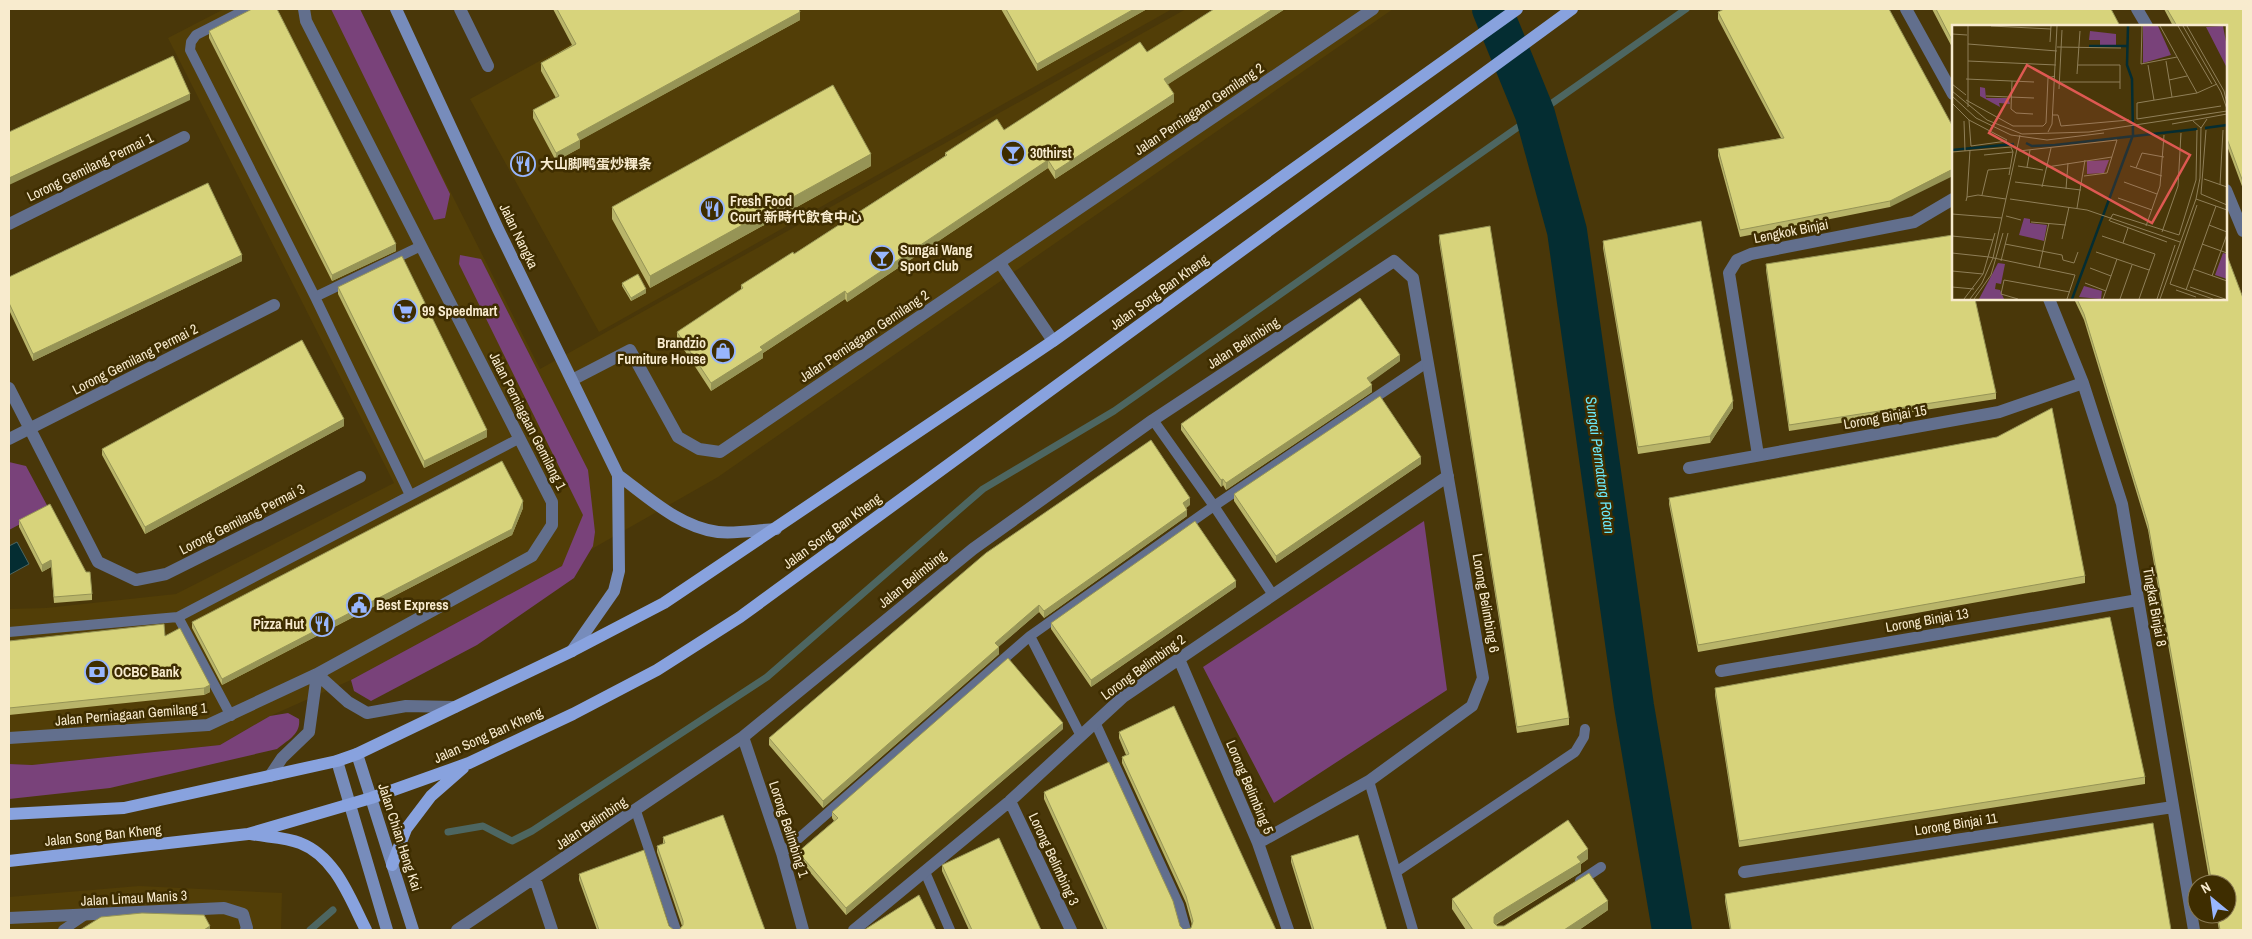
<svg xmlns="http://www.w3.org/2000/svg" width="2252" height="939" viewBox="0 0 2252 939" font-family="'Archivo Narrow','Noto Sans SC',sans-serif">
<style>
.built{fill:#523e07}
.green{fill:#79427a}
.water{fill:#042d32;stroke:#4d6661}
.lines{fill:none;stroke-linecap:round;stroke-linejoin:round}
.stream{stroke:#4d6661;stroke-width:7}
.river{stroke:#042d32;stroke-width:40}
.lane{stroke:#626f8d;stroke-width:10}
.street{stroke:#626f8d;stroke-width:12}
.secondary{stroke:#778cbb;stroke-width:12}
.primary{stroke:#88a2de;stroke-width:12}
.wall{fill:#b9b56a}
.shaded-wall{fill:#969456}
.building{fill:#d7d37b;stroke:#969456}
.labels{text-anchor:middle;stroke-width:5;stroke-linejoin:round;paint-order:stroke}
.street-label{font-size:14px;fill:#f8ebce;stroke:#3e2d00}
.poi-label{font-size:14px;font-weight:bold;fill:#f8ebce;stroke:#3e2d00;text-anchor:start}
.water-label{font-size:15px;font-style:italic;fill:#6be7f7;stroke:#3e2d00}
.inset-river{fill:none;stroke:#042d32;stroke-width:2.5}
.inset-road{fill:none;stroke:#8f7f58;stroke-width:1}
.view{fill:#de5952;fill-opacity:0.15;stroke:#de5952;stroke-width:2.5}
.inset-edge{fill:none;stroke:#f8ebce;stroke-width:2.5}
</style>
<rect width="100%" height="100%" fill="#493709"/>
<path class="built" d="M224 9H358L540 369 1186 9H1393L718 477 562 566 351 680 270 716 220 745 32 765 9 764V609L46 608 176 594 394 483 168 38Z
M635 9H1172L599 332 470 99Z
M139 886 282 893 281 930H9V897Z"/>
<path class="green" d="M331 9H360L450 194 445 218 434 220Z
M460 255 481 259 588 470 595 532 593 546 574 578 477 645 371 701 354 691 351 680 562 566 583 515 459 264Z
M9 462 26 466 49 509 9 530Z
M1424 521 1447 690 1274 803 1203 667Z
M288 713 299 719C301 734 288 740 277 749L110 788 9 799V764L32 765 220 745 270 716Z"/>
<path class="water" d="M17 542 29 564 9 575V546Z"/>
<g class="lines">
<path class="stream" d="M448 832 483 826 512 841 532 831 767 677 983 489 1114 411 1686 9
M310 930 333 910"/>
<path class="river" d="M1492 9 1535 114 1567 231 1634 706 1672 930"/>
<path class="lane" d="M247 9 196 35 191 42 190 50 315 297 410 495
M315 297 421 246
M1153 420 1214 506 1273 595
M178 617 231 716
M9 632 178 617 520 438
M1030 636 1081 736
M1095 722 1179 905 1186 930
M1369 781 1413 930
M636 811 676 930
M782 853 1030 636 1214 506 1428 362
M925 872 950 930
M1396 872 1575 752 1584 737 1585 729
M1580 881 1601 867
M63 930 85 915"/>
<path class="street" d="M460 9 488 66
M1906 9 1953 94
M2137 9 2147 26
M2226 190 2243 231
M9 224 184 137
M1000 263 1053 341
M2049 299 2083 383 2122 504 2194 930
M572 380 630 350 678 437 699 449 720 452 1373 9
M9 388 98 562 136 580 166 574 360 477
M9 439 274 305
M1758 455 1729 273 1737 260 1751 254 1914 222 1953 199
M1689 468 1999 412 2083 383
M1179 659 1258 843 1288 930
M1721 671 2138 600
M317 674 348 702 367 713 406 706 455 707
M743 737 782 853 803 930
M9 738 208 725 317 674 532 556 552 525V502L306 21 304 9
M270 776 282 758 309 732 317 674
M1010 801 1071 930
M1744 872 2173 807
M535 879 552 930
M9 918 224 908 243 914 247 928 246 930
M457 930 743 737 973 549 1153 420 1394 261 1413 278 1483 678 1472 706 1369 781 1258 843
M854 930 1010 801 1123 697 1448 476"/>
<path class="secondary" d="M396 9 498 229 618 475 619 571 614 591 572 651
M618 475C648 497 679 527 718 532 736 534 757 530 776 529
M357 754 413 930
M337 761 387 930"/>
<path class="primary" d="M9 814 124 808 337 761 357 754 572 651 664 603 1053 341 1517 9
M251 834C266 837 286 837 300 843 336 857 350 899 366 930
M9 861 248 834 371 798 469 763 573 714 657 670 740 617 1572 9
M392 865 406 829 431 796 463 768"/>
</g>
<path class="wall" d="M553 9H799L800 20 580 140V148L556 161 533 118V110L556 98 541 71V63L572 45Z
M1001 9H1147L1037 71Z
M1214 9H1285L1168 84 1174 102 1055 179 1048 168 847 302 845 299 763 353V358L711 391 677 339V332L741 290V285L794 254 945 156V153L1004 130 1147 52Z
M1932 9H2111L1953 26V49Z
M2164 9H2243V189L2226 143V26H2173Z
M1718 12 1953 127 1890 207 1740 237 1718 156V149L1781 138 1718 19Z
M209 31 396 251 332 281 209 38Z
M871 166 650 288 612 219V207Z
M1439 235 1569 718V725L1517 733 1439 241Z
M1603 241 1733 408 1710 443 1638 454 1603 248Z
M242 261 33 361 9 310V277Z
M1766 264 1996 393V399L1789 431 1766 270Z
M622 283 646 293 631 301 622 286Z
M338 287 487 437 424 468 338 294Z
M2074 299H2226L2243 930H2219L2216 914H2227V884H2210L2148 530 2084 320Z
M1400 361 1370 382 1372 392 1226 490 1223 485 1221 487 1181 430V424Z
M344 426 145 534 102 455V449Z
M1421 464 1276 563 1234 501V494Z
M1669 498 2085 576V583L1698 652 1669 504Z
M1190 505 1186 508 1187 516 1044 618 1039 612 998 647 999 654 823 808 769 745V738Z
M523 508 512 535 222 685 192 628V622Z
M19 520 92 594V600L54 603 51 567 42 572 19 527Z
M1236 587 1091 687 1051 629V623Z
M165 636 210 692 204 695 9 715V641Z
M1715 688 2145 777V784L1739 847 1715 695Z
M1063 729 846 915 798 858V852L834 821 832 818V812Z
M1119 732 1276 930H1104L1044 799V792L1184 930 1191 928 1192 925 1186 903 1122 763V757L1126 755 1119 738Z
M663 837 765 930H597L579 880V874L669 926 674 930H679L682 926 657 852V846L663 844Z
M1291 856 1387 930H1312L1291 862Z
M1588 859 1581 864V872L1496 925 1497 926H1504L1608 910 1579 930H1466L1452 909V899Z
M942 865 1041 930H969L942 871Z
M1725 894 2171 930H1730L1725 901Z"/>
<path class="shaded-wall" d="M1134 9H1147L1037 71V64Z
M1273 9H1285L1164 87V79Z
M800 12V20L577 142V134Z
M190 94V100L9 185V178Z
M1174 94V102L1055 179V171Z
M580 140V148L556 161V153Z
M871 154V166L650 288V276Z
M1048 160V168L847 302V294Z
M1953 169V176L1890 207V201Z
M396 244V251L332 281V275Z
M242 255V261L33 361V354Z
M646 289V293L631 301V298Z
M845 291V299L763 353V358L711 391V383L760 347Z
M1400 355V361L1367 385V378Z
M1372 385V392L1226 490V483Z
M1733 401V408L1710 443V436Z
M344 419V426L145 534V527Z
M487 430V437L424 468V461Z
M1421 457V464L1276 563V556Z
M1223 479V485L1221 487V480Z
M1190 498V505L1183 510V503Z
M523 501V508L512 535 222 685V679Z
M1187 510V516L1044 618V611Z
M51 560V567L42 572V565Z
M1236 581V587L1091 687V680Z
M1039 605V612L995 650V643Z
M999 647V654L823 808V801Z
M210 685V692L204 695V688Z
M1063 723V729L846 915V908Z
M1588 849V859L1581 864V872L1496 924 1494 927V917L1496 914Z
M1608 901V910L1579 930H1564Z
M210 926V930H204Z"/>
<path class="building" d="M252 9H277L396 244 332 275 209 31Z
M557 9H799L800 12 577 134 580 140 556 153 533 110 559 96 541 63 576 44Z
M1006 9H1134L1037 64Z
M1214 9H1273L1164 79 1174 94 1055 171 1048 160 847 294 845 291 760 347 763 350 711 383 677 332 743 288 741 285 793 252 794 254 947 155 945 153 997 119 1004 130 1140 42 1147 52Z
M1724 9H1889L1953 127V169L1890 201 1740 230 1718 149 1784 138 1718 12Z
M1936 9H2111L2120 26H1953V42Z
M2167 9H2243V182L2226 136V26H2177Z
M173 56 190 94 9 178V132Z
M833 85 871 154 650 276 612 207Z
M208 183 242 255 33 354 9 303V277Z
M1701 221 1733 401 1710 436 1638 447 1603 241Z
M1490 226 1569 718 1517 727 1439 235Z
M1953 235V299H1975L1996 393 1789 425 1766 264Z
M2226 253 2243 298V930H2220L2217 914H2227V884H2212L2148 524 2084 314 2077 299H2226Z
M402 256 487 430 424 461 338 287Z
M638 274 646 289 631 298 622 283Z
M1360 298 1400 355 1367 378 1372 385 1226 483 1223 479 1221 480 1181 424Z
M302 340 344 419 145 527 102 449Z
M1380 396 1421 457 1276 556 1234 494Z
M2052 408 2085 576 1698 645 1669 498 1997 437Z
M1151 440 1190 498 1183 503 1187 510 1044 611 1039 605 995 643 999 647 823 801 769 738 986 553Z
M502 461 523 501 512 529 222 679 192 622Z
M50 504 86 572H90L92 594 54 597 51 560 42 565 19 520Z
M1195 521 1236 581 1091 680 1051 623Z
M2110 617 2145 777 1739 841 1715 688Z
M164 624 165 636 180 628 210 685 204 688 9 708V641Z
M1008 658 1063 723 846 908 798 852 838 818 832 812Z
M1174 706 1276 930H1107L1044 792 1109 762 1173 901 1180 926 1184 930 1191 928 1193 921 1186 896 1122 757 1129 754 1119 732Z
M723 815 765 930H599L579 874 644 850 669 926 674 930H679L683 925V921L657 846 665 843 663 837Z
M1568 820 1588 849 1577 857 1581 862 1496 914 1494 917V923L1497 926H1504L1589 873 1608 901 1564 930H1473L1452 899Z
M2153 823 2171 930H1731L1725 894Z
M1358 835 1387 930H1314L1291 856Z
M999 838 1041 930H972L942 865Z
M919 895 936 930H864Z
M142 913 204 915 210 926 204 930H80L101 917Z"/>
<defs>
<symbol id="bar-ring" viewBox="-11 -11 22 22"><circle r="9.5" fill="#3e2d00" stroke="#98b6fd" stroke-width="1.5"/><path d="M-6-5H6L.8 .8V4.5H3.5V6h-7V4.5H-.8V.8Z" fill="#98b6fd"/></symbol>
<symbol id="restaurant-ring" viewBox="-11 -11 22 22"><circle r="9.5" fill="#3e2d00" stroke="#98b6fd" stroke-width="1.5"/><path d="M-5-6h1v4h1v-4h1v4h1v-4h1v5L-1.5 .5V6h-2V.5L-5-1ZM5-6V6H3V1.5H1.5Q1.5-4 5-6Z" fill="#98b6fd"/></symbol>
<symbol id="supermarket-ring" viewBox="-11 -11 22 22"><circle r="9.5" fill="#3e2d00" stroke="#98b6fd" stroke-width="1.5"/><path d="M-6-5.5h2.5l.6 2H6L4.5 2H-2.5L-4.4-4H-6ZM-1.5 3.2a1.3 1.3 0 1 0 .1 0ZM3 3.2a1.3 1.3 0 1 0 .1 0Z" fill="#98b6fd"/></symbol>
<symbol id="shop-ring" viewBox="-11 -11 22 22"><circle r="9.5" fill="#3e2d00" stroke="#98b6fd" stroke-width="1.5"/><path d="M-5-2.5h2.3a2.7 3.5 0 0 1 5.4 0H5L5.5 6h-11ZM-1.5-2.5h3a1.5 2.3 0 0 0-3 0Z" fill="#98b6fd"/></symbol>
<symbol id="civic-ring" viewBox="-11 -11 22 22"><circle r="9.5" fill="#3e2d00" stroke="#98b6fd" stroke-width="1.5"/><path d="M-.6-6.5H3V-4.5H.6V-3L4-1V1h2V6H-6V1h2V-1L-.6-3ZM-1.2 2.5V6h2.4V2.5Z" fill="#98b6fd"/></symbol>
<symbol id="bank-ring" viewBox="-11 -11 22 22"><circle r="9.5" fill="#3e2d00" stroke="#98b6fd" stroke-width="1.5"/><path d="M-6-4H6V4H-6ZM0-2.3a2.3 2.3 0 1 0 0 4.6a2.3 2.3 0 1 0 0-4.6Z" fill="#98b6fd"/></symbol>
</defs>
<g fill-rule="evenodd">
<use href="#bar-ring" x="999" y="139" width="28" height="28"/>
<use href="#restaurant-ring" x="509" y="150" width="28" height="28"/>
<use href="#restaurant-ring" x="698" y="195" width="28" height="28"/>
<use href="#bar-ring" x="868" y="244" width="28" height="28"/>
<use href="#supermarket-ring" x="391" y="297" width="28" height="28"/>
<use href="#shop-ring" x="709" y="337" width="28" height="28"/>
<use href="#civic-ring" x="345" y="591" width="28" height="28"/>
<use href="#restaurant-ring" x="308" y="610" width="28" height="28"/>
<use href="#bank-ring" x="83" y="658" width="28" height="28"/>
</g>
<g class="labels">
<g class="street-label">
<text transform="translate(1199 109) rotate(-34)" y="5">Jalan Perniagaan Gemilang 2</text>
<text transform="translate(90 167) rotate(-26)" y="5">Lorong Gemilang Permai 1</text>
<text transform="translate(1791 231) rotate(-11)" y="5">Lengkok Binjai</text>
<text transform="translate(519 236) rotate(64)" y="5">Jalan Nangka</text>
<text transform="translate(1159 292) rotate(-36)" y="5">Jalan Song Ban Kheng</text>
<text transform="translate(864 336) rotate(-34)" y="5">Jalan Perniagaan Gemilang 2</text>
<text transform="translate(1243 343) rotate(-33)" y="5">Jalan Belimbing</text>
<text transform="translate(135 359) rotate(-27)" y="5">Lorong Gemilang Permai 2</text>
<text transform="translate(1885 417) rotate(-10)" y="5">Lorong Binjai 15</text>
<text transform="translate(528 421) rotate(63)" y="5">Jalan Perniagaan Gemilang 1</text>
<text transform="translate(242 519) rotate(-27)" y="5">Lorong Gemilang Permai 3</text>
<text transform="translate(832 531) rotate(-36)" y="5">Jalan Song Ban Kheng</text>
<text transform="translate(912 579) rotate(-39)" y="5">Jalan Belimbing</text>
<text transform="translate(1486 603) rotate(80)" y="5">Lorong Belimbing 6</text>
<text transform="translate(2155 607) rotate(80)" y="5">Tingkat Binjai 8</text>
<text transform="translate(1927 620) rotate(-10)" y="5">Lorong Binjai 13</text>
<text transform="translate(1143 667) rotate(-36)" y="5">Lorong Belimbing 2</text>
<text transform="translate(131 714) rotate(-5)" y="5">Jalan Perniagaan Gemilang 1</text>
<text transform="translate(488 735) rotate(-24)" y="5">Jalan Song Ban Kheng</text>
<text transform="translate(1250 787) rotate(67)" y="5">Lorong Belimbing 5</text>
<text transform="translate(591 823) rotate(-34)" y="5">Jalan Belimbing</text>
<text transform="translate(1956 824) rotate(-9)" y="5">Lorong Binjai 11</text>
<text transform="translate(789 829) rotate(72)" y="5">Lorong Belimbing 1</text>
<text transform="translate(103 835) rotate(-6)" y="5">Jalan Song Ban Kheng</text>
<text transform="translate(400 837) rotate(72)" y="5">Jalan Chian Heng Kai</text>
<text transform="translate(1054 859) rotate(65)" y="5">Lorong Belimbing 3</text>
<text transform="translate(134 898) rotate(-3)" y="5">Jalan Limau Manis 3</text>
</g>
<g class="poi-label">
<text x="1030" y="158">30thirst</text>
<text x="540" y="169">大山脚鸭蛋炒粿条</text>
<text x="730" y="206">Fresh Food<tspan x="730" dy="16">Court 新時代飲食中心</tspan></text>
<text x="900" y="255">Sungai Wang<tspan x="900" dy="16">Sport Club</tspan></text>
<text x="422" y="316">99 Speedmart</text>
<text x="706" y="348" text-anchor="end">Brandzio<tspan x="706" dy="16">Furniture House</tspan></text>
<text x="376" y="610">Best Express</text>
<text x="304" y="629" text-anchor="end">Pizza Hut</text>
<text x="114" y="677">OCBC Bank</text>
</g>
<g class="water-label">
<text transform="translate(1600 465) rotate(82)" y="5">Sungai Permatang Rotan</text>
</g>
</g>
<g transform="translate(1952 25)">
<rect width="275" height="275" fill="#493709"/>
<path d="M191 1H206L219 30 191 38ZM271 1 275 22V43L254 2ZM138 6 164 9V21H148V15H137ZM28 62 33 63 34 73H56L58 79 47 78 48 82 28 71ZM157 135 152 148 135 149V136ZM72 193 78 194V198L95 200 92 216 67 210ZM271 228 275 229V254L263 250ZM46 238 53 239 49 259 44 258 43 264 48 265 52 274H27ZM132 261 150 266 149 274 127 272Z" fill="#79427a"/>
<path class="inset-river" d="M137 21H175M253 103 275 100M74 118 80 121 103 120 245 104M0 125 62 119M120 274 181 110 180 54 175 40 176 1"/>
<path class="inset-road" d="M16 1V82M39 1 99 4M190 1 189 39 225 32M208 1 245 68M226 1 260 59M231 1 269 67 275 84M235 1 272 66 275 79M0 9 15 10M98 17 99 1M16 19 105 26M105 22 169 23M16 36 104 40M214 36 220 72M126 40H168V64M196 40 202 75M125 49 128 6M14 54 82 57M217 55 235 51M60 56 59 84 64 88 81 89M108 57H168M0 59 14 70M265 59 245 68 185 78V94L269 81M107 64 110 5M0 66 35 95 70 109 137 107 275 86M0 71 24 93 59 110 95 115 152 108M34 71 82 73M14 75 61 101H91L94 98 96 53 103 51M0 78 17 95 19 121 55 116M101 90H106L109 101 177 95M17 95 55 115M12 96 13 126M241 96 249 103 255 94M220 99 275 89M254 105 249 169 275 180M96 107 100 99 105 1M67 126 165 115 155 148 132 151M0 127 59 122 61 127 57 150M32 130 61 127M0 135V156M66 141 91 145M178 141 210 151M75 142 78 125M95 142 160 132M184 143 190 128 212 132M252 154 275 162M63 157 129 165M172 157 205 169M268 160 271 105M90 162 99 123M114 164 116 138M30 170 36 145 58 143M15 172 18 125M166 173 200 185M58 174 135 185 228 217M244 174 275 185M14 176 15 172 26 170 54 174M125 183 133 135M0 189 50 193M54 191 69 195M157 196 161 189 227 210 244 155 245 105M158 196 215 217M79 197 114 200M257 200 275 207M194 201 208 161 212 110M210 207 226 161 229 108M0 211 41 215M150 211 203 229 187 274M110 214 117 182M171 218 176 203M53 219 110 230 111 235 122 238 126 227M250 219 275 228M144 227 197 245M0 228 37 232 123 250 115 274M49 236 56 208M87 243 97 198M138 243 159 251M241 244 275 256M0 246 31 249M260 251 275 209M133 258 154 266M218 259 245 180M218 259 261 274M0 262 22 264M238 262 273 274M224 265 244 272M234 265 264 181M12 274 31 249 43 208M18 274 30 258 41 233 68 110M22 274 39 250 51 208M66 274 49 269 52 255 118 267M151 274 165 234M168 274 180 240M205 274 223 220M208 274 244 174 248 153 249 102"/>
<path class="view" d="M75 40 238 130 200 198 37 108Z"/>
<rect width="275" height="275" class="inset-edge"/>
</g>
<rect width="2252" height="939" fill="none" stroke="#f8ebce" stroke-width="20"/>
<g transform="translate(2212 899) rotate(331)"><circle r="24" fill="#3e2d00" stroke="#887952"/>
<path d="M0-4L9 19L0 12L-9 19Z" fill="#98b6fd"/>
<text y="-8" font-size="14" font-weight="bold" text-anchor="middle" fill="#f8ebce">N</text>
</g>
</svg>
